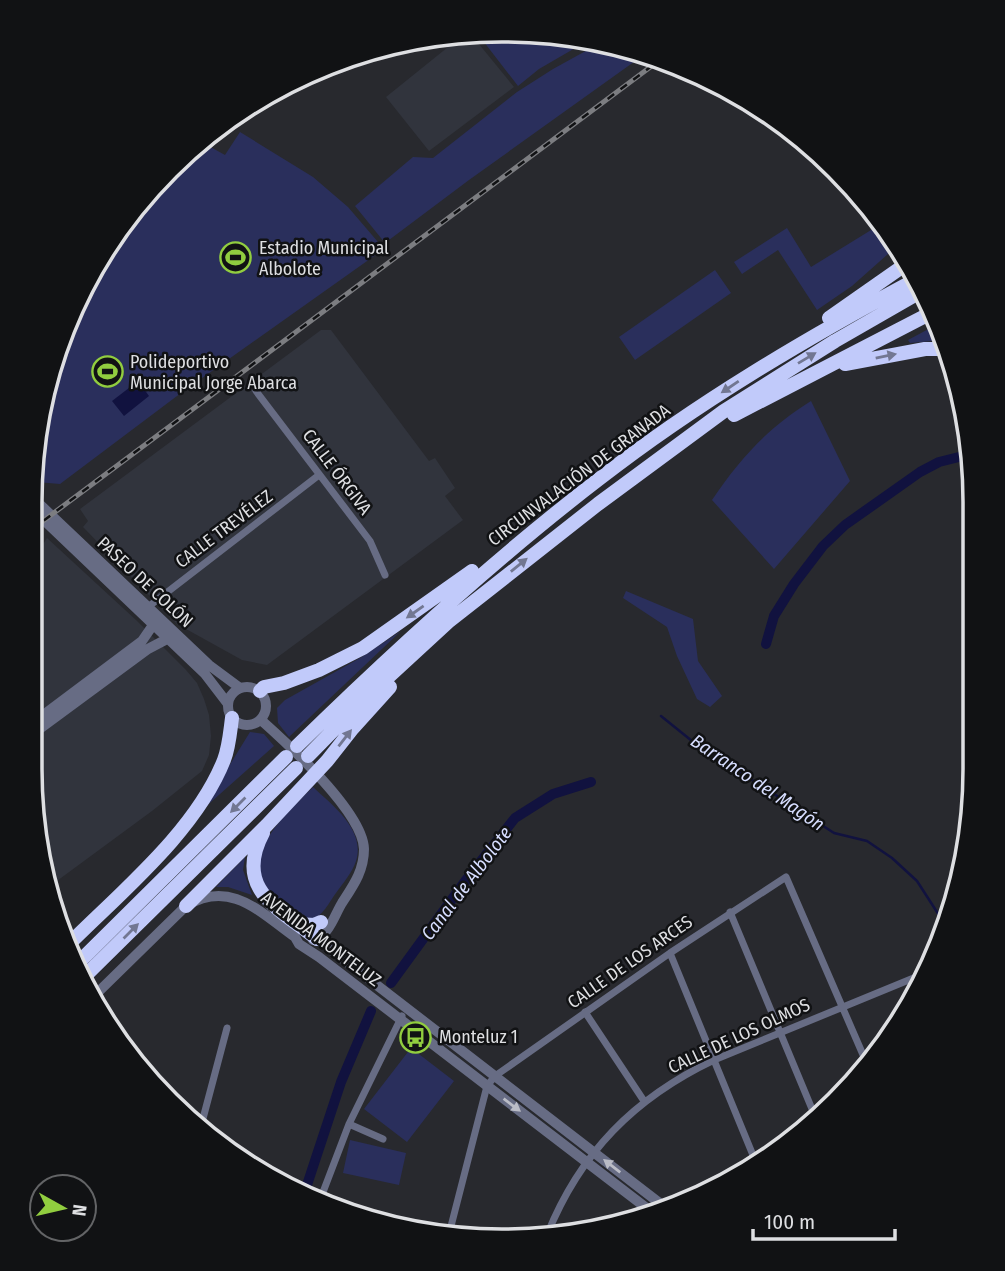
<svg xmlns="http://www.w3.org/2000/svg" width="1005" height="1271" viewBox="0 0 1005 1271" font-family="'Fira Sans Condensed',sans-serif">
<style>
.built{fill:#31343d}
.green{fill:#2a2f5c}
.water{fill:#11123f}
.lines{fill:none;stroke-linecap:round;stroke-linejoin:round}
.stream{stroke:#11123f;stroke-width:2.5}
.canal{stroke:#11123f;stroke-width:10}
.minor{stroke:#676c84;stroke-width:7}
.tertiary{stroke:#676c84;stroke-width:10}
.motorway{stroke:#c1cafa;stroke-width:14}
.rail-casing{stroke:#7c7d81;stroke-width:5}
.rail{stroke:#111214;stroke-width:2.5;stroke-dasharray:8;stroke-linecap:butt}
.oneway{fill:#727792}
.oneway2{fill:#babcc6}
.labels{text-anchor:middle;stroke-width:5;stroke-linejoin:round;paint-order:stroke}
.poi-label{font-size:18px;fill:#dedfe2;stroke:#111214;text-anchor:start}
.street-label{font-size:18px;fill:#dedfe2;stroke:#111214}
.water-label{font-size:19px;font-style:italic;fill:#d6ddfe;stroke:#111214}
.rim{fill:none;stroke:#dedfe2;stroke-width:3.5}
</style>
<rect width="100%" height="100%" fill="#28292e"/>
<path class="built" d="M474 38 514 87 429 151 386 97 458 39Z
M321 330H331L429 461 435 458 455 488 445 496 463 520 267 665 242 660 177 624 83 527 88 521 80 509Z
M47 538 136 620 186 670 197 683 204 699 209 715 211 736 209 755 202 771 152 811 46 889 30 768V565Z"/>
<path class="green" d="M534 31 589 40 539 69 518 86 477 33 460 36 458 33Z
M602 42 625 46 645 54 469 180 385 243 355 206 413 157 433 158 517 92 553 69Z
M240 132 313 177 348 207 384 249 181 393 60 484 37 482 31 477V472L55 350 93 266 147 191 205 144 225 155Z
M876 227 885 228 897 246 852 286 817 310 778 250 742 274 734 262 787 228 811 267Z
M715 270 731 293 635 360 619 337Z
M936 325 943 340 910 343 908 340Z
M811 401 850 481 774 569 712 500C741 457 768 428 811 401Z
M626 591 693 619 698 661 722 696 710 707 697 699 677 656 667 627 623 598Z
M401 631 289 737 278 723 277 708 285 700 360 658Z
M250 732 264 734 274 746 202 810Z
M313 787C332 805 366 830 356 861 352 873 343 883 336 893 330 901 322 918 311 919 300 920 287 906 279 900 230 862 284 816 313 787Z
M245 857 243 870 252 895 228 887H216Z
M411 1048 454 1081 407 1142 364 1109Z
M350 1140 406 1153 399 1185 343 1173Z"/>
<path class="water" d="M138 381 149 396 124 416 112 401Z"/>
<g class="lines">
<path class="stream" d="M661 716 692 741 834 833 867 841 892 858 917 881 946 926"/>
<path class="canal" d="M766 644 774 616 794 584 823 546 845 525 920 472 939 462 971 454
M391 983 466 880 515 818 553 794 591 782
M304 1194 341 1082 371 1011"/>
<path class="minor" d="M256 391 370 541 385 575
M148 607 319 475
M730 912 817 1121
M670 953 757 1165
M585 1012 644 1101
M183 1114 284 1179
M349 1124 383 1139
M201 1126 227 1028
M320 1200 349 1124 402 1016
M449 1234 487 1086 495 1076 670 953 786 877 867 1064
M547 1235C580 1153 634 1098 714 1060L916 977"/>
<path class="tertiary" d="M31 496 209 665 240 688
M31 508 205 674 228 704
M228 706a19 19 0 1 1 38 0a19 19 0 1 1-38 0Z
M261 720C289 745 363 813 364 849 364 871 353 886 342 903 334 916 329 936 313 940
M30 725 142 641 153 625
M30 736 148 649 167 639
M317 939 666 1208
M91 999 186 906C230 879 260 912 295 937L299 944 319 957 653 1213"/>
<path class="motorway" d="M829 318 909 262
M845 364 925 349H946
M734 415 931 313
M260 691 264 687 284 683 319 670 363 648 472 571
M297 746C393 652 492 561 599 479 698 402 807 338 917 279
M308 756 360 703 448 622 598 504 724 411 835 341 922 291
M263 833C233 889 279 909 317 939
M186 906 267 825 327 761 353 728 390 687
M298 924 314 925 321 922
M68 945C121 892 196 831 224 760 229 747 230 733 232 718
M76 965 286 757
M82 979 296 768"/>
<defs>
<path id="rail" d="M31 530 661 59"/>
</defs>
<use href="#rail" class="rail-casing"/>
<use href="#rail" class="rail"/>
</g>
<defs><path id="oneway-solid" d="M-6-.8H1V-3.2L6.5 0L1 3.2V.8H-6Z" transform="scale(1.75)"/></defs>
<g class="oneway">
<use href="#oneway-solid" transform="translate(886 356) rotate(-11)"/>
<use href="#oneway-solid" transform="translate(807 358) rotate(-31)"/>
<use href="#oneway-solid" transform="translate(730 387) rotate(146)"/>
<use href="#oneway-solid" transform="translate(519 565) rotate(-39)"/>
<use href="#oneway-solid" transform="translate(415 612) rotate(145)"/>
<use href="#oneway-solid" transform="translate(345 738) rotate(-52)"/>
<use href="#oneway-solid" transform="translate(238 805) rotate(135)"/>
<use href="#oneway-solid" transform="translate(131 931) rotate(-45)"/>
</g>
<g class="oneway2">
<use href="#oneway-solid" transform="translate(512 1105) rotate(37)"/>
<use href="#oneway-solid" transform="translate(612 1166) rotate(-142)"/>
</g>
<defs>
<symbol id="stadium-ring" viewBox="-11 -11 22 22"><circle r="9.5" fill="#111214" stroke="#91cd3f" stroke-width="1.5"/><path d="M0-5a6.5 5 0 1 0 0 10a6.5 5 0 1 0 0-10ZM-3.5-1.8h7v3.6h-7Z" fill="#91cd3f"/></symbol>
<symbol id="bus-ring" viewBox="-11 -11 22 22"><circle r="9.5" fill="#111214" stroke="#91cd3f" stroke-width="1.5"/><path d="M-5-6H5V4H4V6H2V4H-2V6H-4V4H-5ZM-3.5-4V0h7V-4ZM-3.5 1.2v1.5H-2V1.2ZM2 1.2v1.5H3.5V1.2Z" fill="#91cd3f"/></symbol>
</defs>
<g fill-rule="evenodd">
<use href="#stadium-ring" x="218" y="240" width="35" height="35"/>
<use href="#stadium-ring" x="90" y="354" width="35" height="35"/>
<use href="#bus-ring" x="398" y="1020" width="35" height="35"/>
</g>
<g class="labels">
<g class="poi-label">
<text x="259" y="254">Estadio Municipal<tspan x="259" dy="21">Albolote</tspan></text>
<text x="130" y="368">Polideportivo<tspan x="130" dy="21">Municipal Jorge Abarca</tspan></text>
<text x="439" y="1043">Monteluz 1</text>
</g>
<g class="street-label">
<text transform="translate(337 472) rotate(53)" y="6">CALLE ÓRGIVA</text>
<text transform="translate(579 475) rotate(-37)" y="6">CIRCUNVALACIÓN DE GRANADA</text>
<text transform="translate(224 529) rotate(-37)" y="6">CALLE TREVÉLEZ</text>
<text transform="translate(145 582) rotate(43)" y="6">PASEO DE COLÓN</text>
<text transform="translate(321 939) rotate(37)" y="6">AVENIDA MONTELUZ</text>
<text transform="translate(630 962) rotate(-35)" y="6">CALLE DE LOS ARCES</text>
<text transform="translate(739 1036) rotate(-25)" y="6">CALLE DE LOS OLMOS</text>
</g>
<g class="water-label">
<text transform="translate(758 782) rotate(34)" y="7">Barranco del Magón</text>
<text transform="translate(466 883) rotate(-53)" y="7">Canal de Albolote</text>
</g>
</g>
<path d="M0 0H1005V1271H0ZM502 42H503A460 460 0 0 1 963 502V769A460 460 0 0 1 503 1229H502A460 460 0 0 1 42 769V502A460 460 0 0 1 502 42Z" fill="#111214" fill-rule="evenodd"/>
<path class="rim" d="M502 42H503A460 460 0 0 1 963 502V769A460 460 0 0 1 503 1229H502A460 460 0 0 1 42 769V502A460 460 0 0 1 502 42Z"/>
<g transform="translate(63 1208) rotate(98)"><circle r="33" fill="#111214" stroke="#636466" stroke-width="2"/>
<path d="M0-5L12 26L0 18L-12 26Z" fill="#91cd3f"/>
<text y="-10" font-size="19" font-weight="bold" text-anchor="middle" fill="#dedfe2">N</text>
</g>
<path d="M753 1229v10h142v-10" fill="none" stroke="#dedfe2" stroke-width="3.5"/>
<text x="764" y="1229" font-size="21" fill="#dedfe2" stroke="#111214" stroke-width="5" paint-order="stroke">100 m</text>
</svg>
